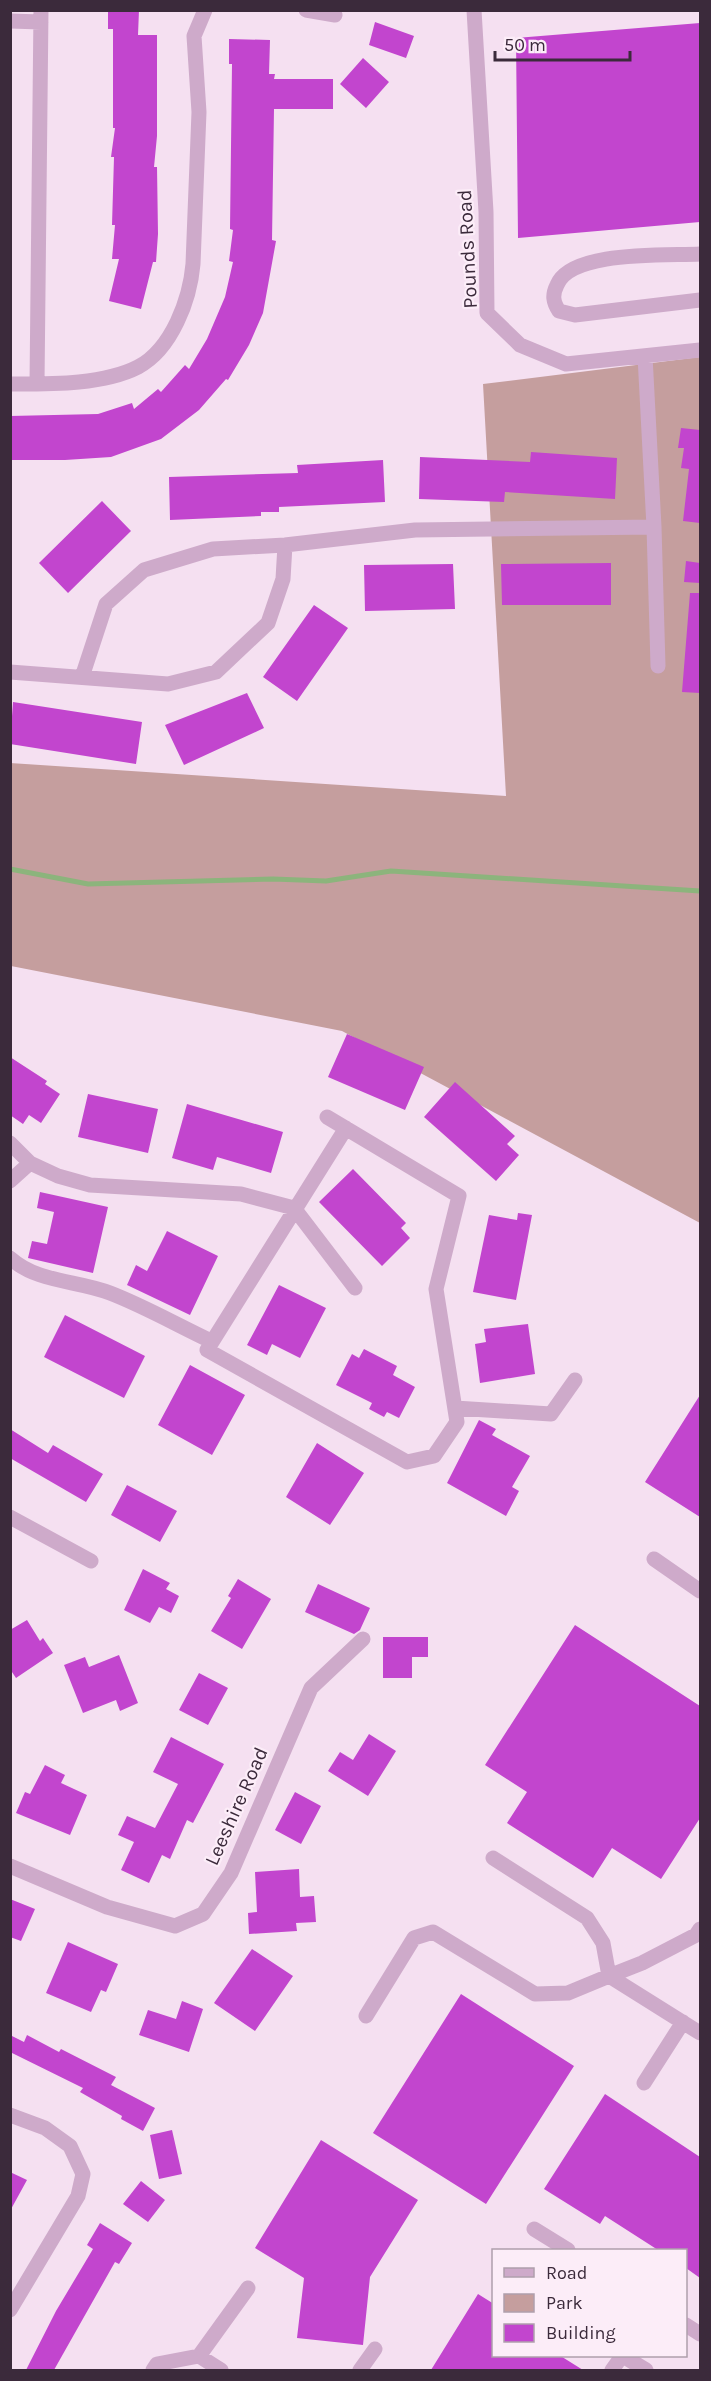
<svg xmlns="http://www.w3.org/2000/svg" width="711" height="2381" viewBox="0 0 711 2381" font-family="Karla,sans-serif">
<style>
.green{fill:#c59e9e}
.lines{fill:none;stroke-linecap:round;stroke-linejoin:round}
.stream{stroke:#8cb47c;stroke-width:5}
.building{fill:#c245ce}
.minor{stroke:#ceaaca;stroke-width:15}
.labels{text-anchor:middle;stroke-width:4.5;stroke-linejoin:round;paint-order:stroke}
.street-label{font-size:20px;fill:#3b2a3b;stroke:#fcedf8}
</style>
<rect width="100%" height="100%" fill="#f5e0f1"/>
<path class="green" d="M700 357V1223L342 1031 11 966 10 763 506 796 483 384Z"/>
<g class="lines">
<path class="stream" d="M10 869 88 884 273 879 326 881 391 871 700 891"/>
</g>
<path class="building" d="M108 10H139L138 35H157V136L154 167H157L158 234 156 262H153L141 309 109 301 119 259H112L115 225H112L114 157H111L115 128H113V29H108Z
M375 22 414 36 406 58 369 45Z
M700 23V222L518 238 516 38Z
M229 39 270 40 269 74H275L274 79H333V109H274L272 240 276 241 263 313 249 345 228 380 226 379 199 410 161 439 111 457 65 460H10V416L98 414 132 403 134 409 158 389 161 392 185 365 189 369 207 339 225 297 233 262 229 261 233 230 230 229 232 64H229Z
M363 58 389 82 366 108 340 84Z
M681 428 700 430V523L683 521 689 469 681 468 684 448H678Z
M531 452 617 458 615 499 505 492 504 502 419 499 420 457 530 462Z
M383 460 385 502 279 507V512H261V516L170 520 169 477 298 473 297 465Z
M102 501 131 531 68 593 39 563Z
M686 561 700 563V583L684 582Z
M611 563V605H502L501 564Z
M453 564 455 609 365 611 364 565Z
M690 593H700V693L682 692Z
M314 605 348 628 297 701 263 677Z
M247 693 264 728 184 765 165 725Z
M13 702 142 722 136 764 10 744Z
M347 1034 424 1067 405 1110 328 1077Z
M10 1057 47 1081 45 1084 60 1094 41 1123 29 1115 23 1124 10 1115Z
M455 1082 515 1136 507 1144 519 1155 496 1181 424 1117Z
M88 1094 158 1109 148 1153 78 1137Z
M187 1104 283 1132 271 1173 217 1157 213 1170 172 1158Z
M353 1169 406 1223 401 1228 410 1238 382 1266 319 1202Z
M40 1192 108 1207 93 1273 28 1258 32 1241 47 1244 54 1212 37 1208Z
M518 1213 532 1215 516 1300 473 1292 489 1215 517 1220Z
M167 1231 218 1256 190 1315 127 1285 136 1265 147 1271Z
M279 1285 326 1308 300 1358 272 1344 267 1355 247 1345Z
M65 1315 145 1356 124 1398 44 1357Z
M528 1324 535 1374 480 1383 475 1344 486 1342 484 1329Z
M364 1349 397 1366 393 1375 415 1387 399 1418 387 1412 384 1417 369 1409 372 1403 336 1385 352 1354 359 1358Z
M190 1365 245 1395 212 1455 158 1425Z
M700 1395V1517L645 1482Z
M479 1420 496 1429 492 1435 530 1456 512 1487 519 1491 506 1516 447 1483Z
M10 1429 48 1453 53 1445 103 1474 86 1502 10 1458Z
M317 1443 364 1473 330 1525 286 1497Z
M127 1485 177 1511 160 1542 111 1515Z
M143 1569 170 1583 166 1589 179 1596 171 1613 159 1607 150 1623 124 1610Z
M238 1579 271 1599 242 1649 211 1631 231 1598 228 1596Z
M318 1584 370 1608 360 1630 354 1634 305 1612Z
M27 1620 40 1641 43 1638 53 1653 16 1678 10 1669V1630Z
M575 1625 700 1706V1818L661 1879 612 1848 593 1878 507 1823 527 1792 485 1765Z
M383 1637H428V1657H412V1678H383Z
M119 1655 138 1703 120 1711 116 1700 83 1713 64 1665 85 1657 89 1667Z
M199 1673 228 1688 208 1725 179 1710Z
M369 1734 396 1751 368 1796 328 1771 340 1752 353 1760Z
M171 1737 224 1764 193 1823 187 1820 170 1859 162 1855 149 1883 121 1870 134 1842 118 1835 127 1816 155 1828 178 1784 153 1772Z
M45 1765 65 1775 61 1783 87 1795 70 1835 16 1813 25 1792 30 1794Z
M295 1792 321 1806 301 1844 275 1830Z
M299 1869 300 1897 314 1896 316 1922 296 1923 297 1931 249 1934 248 1913 257 1912 255 1872Z
M10 1899 35 1909 21 1941 10 1937Z
M68 1942 118 1964 106 1992 101 1990 91 2012 46 1993Z
M252 1949 293 1976 255 2031 214 2003Z
M461 1994 574 2066 486 2204 373 2133Z
M182 2001 203 2009 189 2052 139 2035 148 2010 176 2019Z
M10 2035 24 2042 27 2035 59 2052 61 2049 116 2077 111 2085 155 2108 143 2131 121 2119 122 2116 80 2092 83 2088 10 2052Z
M605 2094 700 2157V2278L686 2268V2250H658L605 2216 600 2224 544 2189Z
M172 2130 182 2174 159 2179 150 2135Z
M321 2140 418 2200 370 2277 363 2345 297 2338 304 2278 255 2248Z
M10 2172 27 2180 10 2211Z
M141 2181 165 2200 148 2222 123 2204Z
M100 2223 132 2243 119 2264 115 2262 54 2370H26L56 2311 93 2249 87 2245Z
M478 2294 494 2304V2355H559L583 2370H431Z"/>
<g class="lines">
<path class="minor" d="M306 10 335 15
M474 10 486 212 487 313 520 345 566 364 700 350
M10 21 41 22
M700 254C667 256 571 250 557 285 552 295 553 302 559 311L575 315 700 300
M645 356 654 527 658 666
M10 384C49 384 103 385 138 367 172 349 190 299 193 264L199 112 194 36 205 10
M37 384 41 10
M10 672 168 684 216 672 268 623 283 579 285 545
M82 677 106 604 144 570 213 549 285 545 415 530 654 527
M327 1117 459 1196 436 1289 457 1422 434 1456 407 1462 207 1350 346 1128
M10 1143 30 1163 58 1176 90 1185 241 1194 294 1208 355 1288
M10 1181 30 1163
M10 1258C38 1283 77 1280 110 1293 144 1306 177 1325 211 1341
M455 1408 551 1414 575 1380
M10 1517 91 1561
M654 1559 700 1591
M10 1866 107 1907 175 1926 203 1914 231 1873 311 1688 363 1639
M609 1976 700 2033
M609 1976 642 1963 696 1935 700 1929
M366 2016 414 1938 433 1932 535 1994 568 1993 609 1976 603 1943 587 1918 493 1858
M644 2083 683 2022
M10 2115 45 2128 70 2146 83 2174 78 2196 10 2310
M534 2229 568 2250
M686 2325 700 2334
M199 2356 248 2288
M623 2356 646 2370
M153 2370 157 2364 199 2356 221 2370
M360 2370 375 2349
M612 2370 622 2356"/>
</g>
<g class="labels">
<g class="street-label">
<text transform="translate(467 249) rotate(-93)" y="7">Pounds Road</text>
<text transform="translate(236 1806) rotate(-66)" y="7">Leeshire Road</text>
</g>
</g>
<rect width="711" height="2381" fill="none" stroke="#3b2a3b" stroke-width="24"/>
<rect x="492" y="2249" width="195" height="108" fill="#fcedf8" stroke="#af9fac" stroke-width="1.5"/>
<rect x="504" y="2268" width="30" height="9" fill="#ceaaca" stroke="#af9fac" stroke-width="1.5"/>
<text x="546" y="2279" font-size="18" fill="#3b2a3b">Road</text>
<rect x="504" y="2294" width="30" height="18" fill="#c59e9e" stroke="#af9fac" stroke-width="1.5"/>
<text x="546" y="2309" font-size="18" fill="#3b2a3b">Park</text>
<rect x="504" y="2324" width="30" height="18" fill="#c245ce" stroke="#af9fac" stroke-width="1.5"/>
<text x="546" y="2339" font-size="18" fill="#3b2a3b">Building</text>
<path d="M495 51v9h135v-9" fill="none" stroke="#3b2a3b" stroke-width="3"/>
<text x="504" y="51" font-size="18" fill="#3b2a3b" stroke="#fcedf8" stroke-width="4.5" paint-order="stroke">50 m</text>
</svg>
